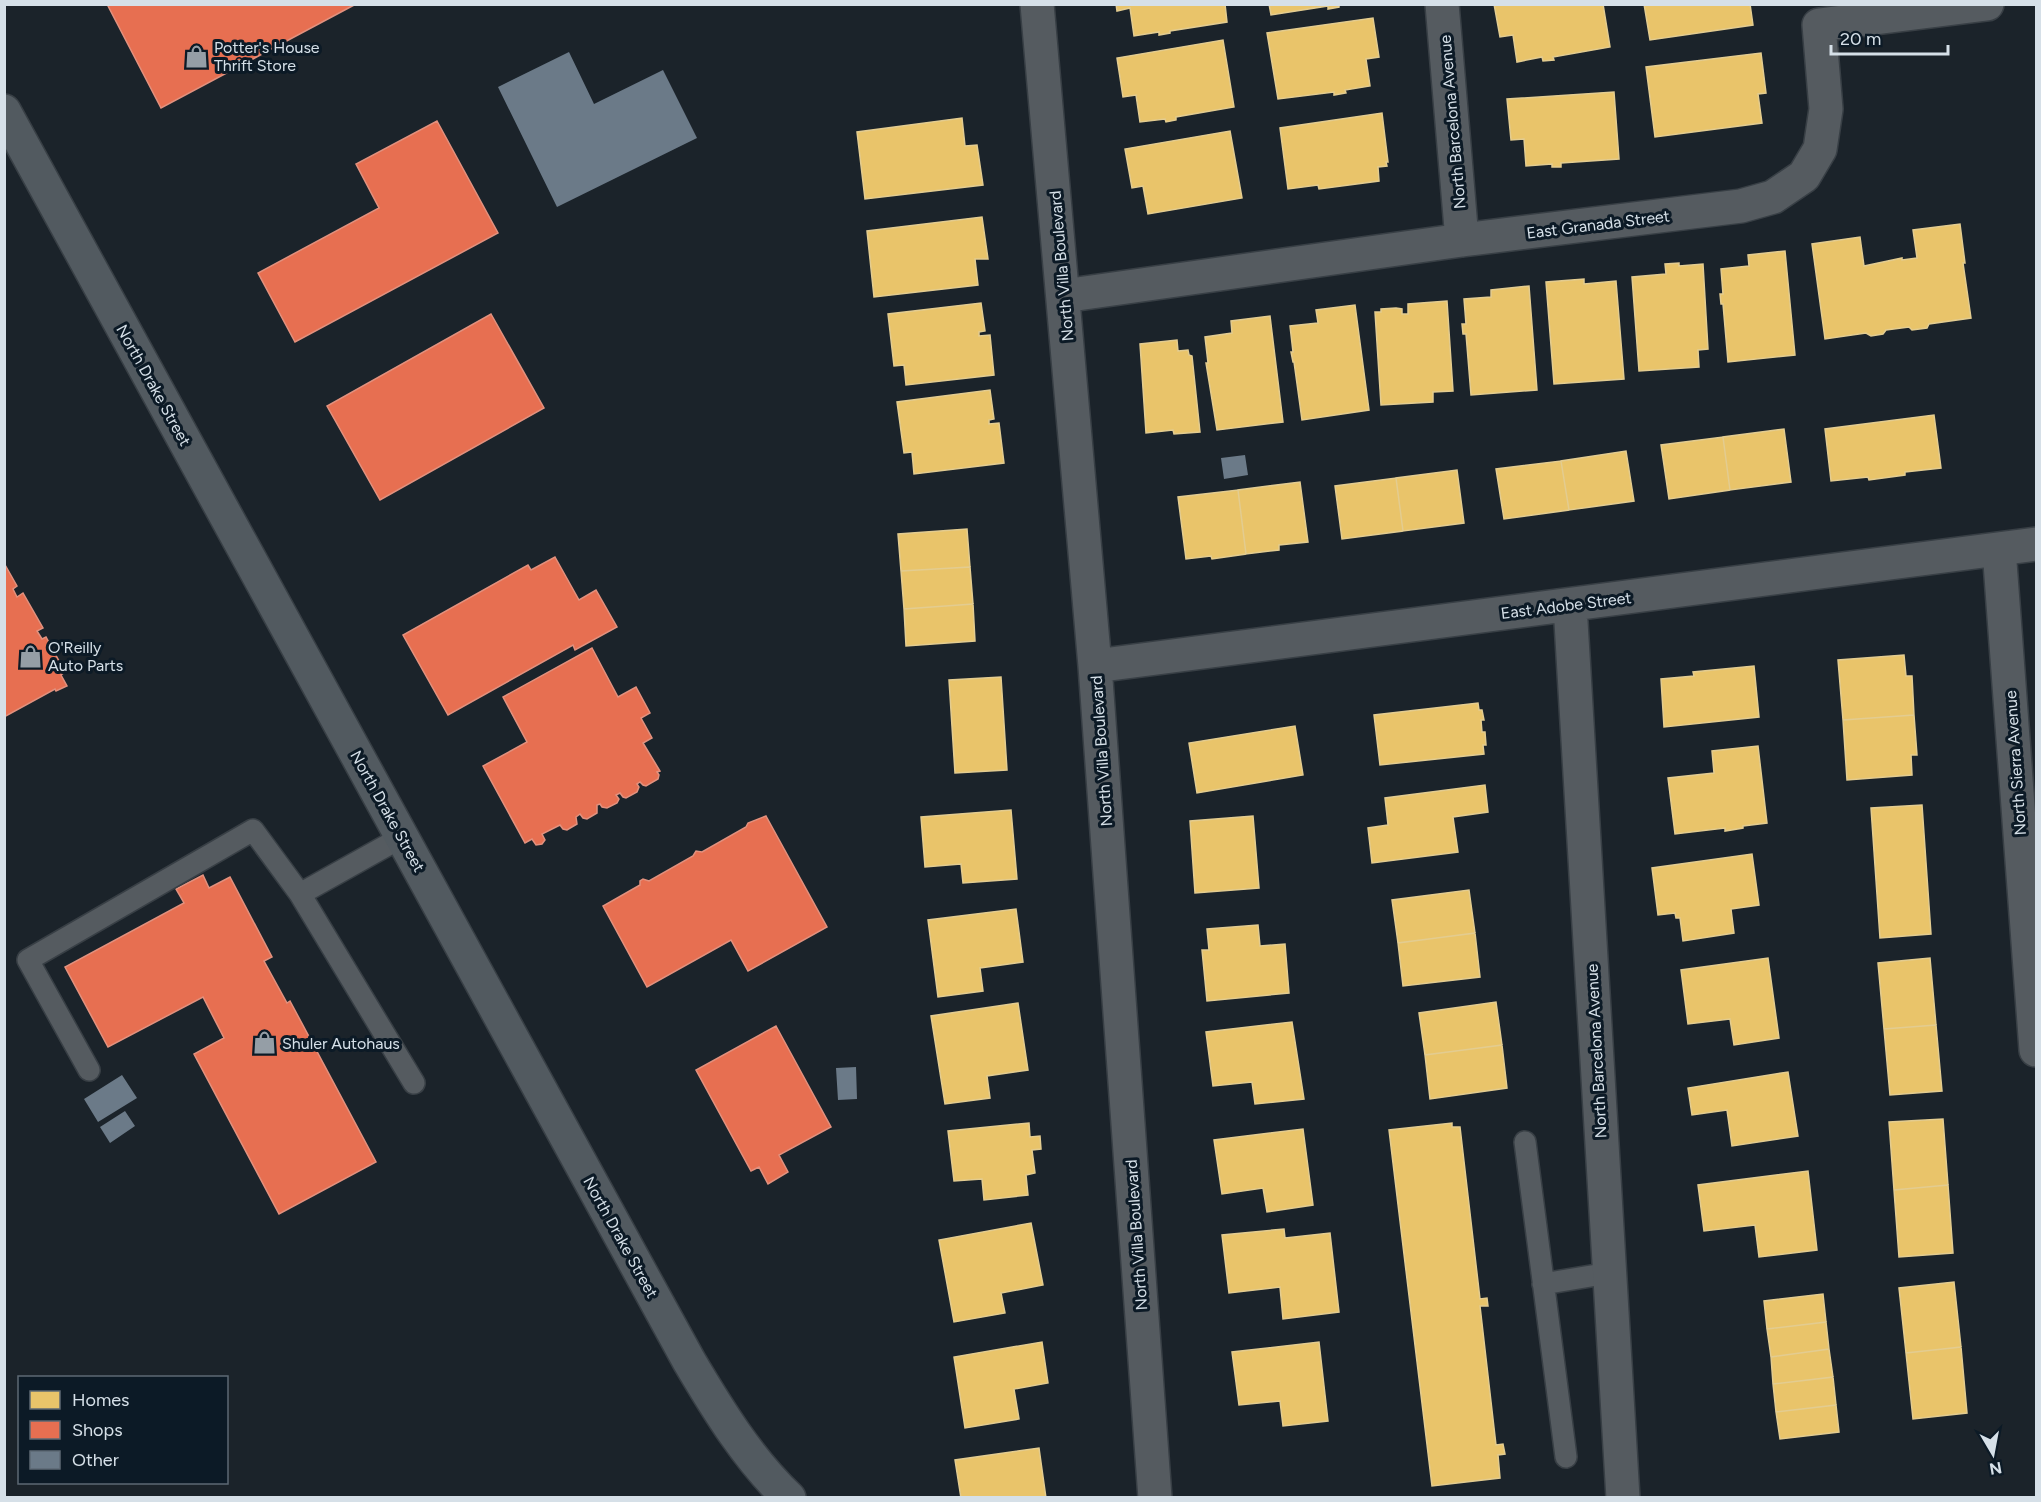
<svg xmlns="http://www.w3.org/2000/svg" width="2041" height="1502" viewBox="0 0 2041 1502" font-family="Figtree,sans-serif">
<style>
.homes{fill:#e9c46a;stroke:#e3cc90;stroke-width:1.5}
.shops{fill:#e76f51;stroke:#e2917e;stroke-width:1.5}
.building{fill:#6b7a88}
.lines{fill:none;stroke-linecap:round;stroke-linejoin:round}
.lane-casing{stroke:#383f45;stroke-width:24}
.street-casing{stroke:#383f45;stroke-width:36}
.secondary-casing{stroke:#383f45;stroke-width:36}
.lane{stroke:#555b60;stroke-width:21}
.street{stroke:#555b60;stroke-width:33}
.secondary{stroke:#525a60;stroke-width:33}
.labels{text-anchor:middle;stroke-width:6;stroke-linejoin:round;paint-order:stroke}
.poi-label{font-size:16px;fill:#d6e0e8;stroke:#0c1a26;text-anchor:start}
.street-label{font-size:16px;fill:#d6e0e8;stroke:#0c1a26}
</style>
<rect width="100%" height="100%" fill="#1b232a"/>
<path class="homes" d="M1116 4H1225L1227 22 1170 31V33L1159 35V32L1134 36 1130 8 1117 11Z
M1269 4H1339V7L1328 9V6L1271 15Z
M1494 4H1603L1610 47 1553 57 1554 60 1543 61 1542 57 1517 62 1513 35 1500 37Z
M1644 4H1750L1753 25 1650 40Z
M1373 18 1379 57 1366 59 1370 86 1345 90 1346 93 1334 95V92L1278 99 1267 33Z
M1223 40 1234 107 1176 117V120L1166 122 1165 119 1140 122 1136 95 1123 97 1117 58Z
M1761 53 1766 93 1758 94 1762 123 1655 137 1646 67Z
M1614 92 1619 159 1561 163V167H1552V164L1526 166 1524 139 1511 140 1507 99Z
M1382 113 1388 162H1386L1387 166 1378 167 1379 181 1319 189 1318 185 1288 189 1280 128Z
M962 118 965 146 977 145 983 185 865 199 857 132Z
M1230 131 1242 198 1148 214 1143 186 1132 188 1125 149Z
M982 217 988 259H975L978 285 874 297 867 231Z
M1960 224 1965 263H1963L1971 318 1929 324 1927 328 1912 330 1909 327 1886 330 1883 334 1871 336 1866 333 1825 339 1812 244 1860 237 1864 266 1902 258V260L1917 258 1913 230Z
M1785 251 1795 355 1728 362 1723 304H1721L1720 294H1723L1721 269 1749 266 1748 255Z
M1679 263V266L1703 264 1708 349 1698 350 1699 367 1639 371 1632 277 1666 274 1665 264Z
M1584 279V284L1616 281 1624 379 1554 384 1546 282Z
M1529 286 1537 390 1471 395 1466 334H1463L1462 324H1466L1464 299 1491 297V290Z
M1447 301 1453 391 1433 392V402L1381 405 1375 312H1381V309L1396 308 1402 309V314H1408V304Z
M981 303 985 331 979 332V336L990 335 994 375 906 385 904 365 894 366 888 314Z
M1355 305 1369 410 1302 420 1294 362H1293L1291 352H1293L1290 326 1318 323 1316 310Z
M1270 316 1283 422 1217 430 1206 363H1208L1205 337 1232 333 1231 321Z
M1177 340 1178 351 1188 350 1189 355 1192 356 1200 432 1174 434 1173 430 1146 433 1140 344Z
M990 390 994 419 989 420V424L999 423 1004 463 914 474 912 452 904 453 897 402Z
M1934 415 1941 468 1905 472V475L1869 480 1868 477 1831 481 1825 429Z
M1784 429 1791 482 1730 490 1723 437Z
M1723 437 1730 490 1669 499 1661 445Z
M1626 451 1634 501 1569 510 1561 461Z
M1561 461 1569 510 1504 519 1496 469Z
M1457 470 1464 523 1403 531 1396 478Z
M1396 478 1403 531 1342 539 1335 486Z
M1300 482 1308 542 1279 545V550L1246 554 1238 490Z
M1238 490 1246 554 1212 559 1211 556 1186 559 1178 497Z
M967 529 970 567 901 571 898 534Z
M970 567 973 604 904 609 901 571Z
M973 604 975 641 906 646 904 609Z
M1904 655 1906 676H1912L1914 715 1843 720 1838 660Z
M1754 666 1759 717 1664 727 1661 679 1694 676 1693 672Z
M1001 677 1007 770 955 773 949 680Z
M1478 703 1479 710H1482L1484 720H1481L1482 732H1485L1486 745H1483L1484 754 1380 765 1374 715Z
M1914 715 1917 755H1911L1912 775 1847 780 1843 720Z
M1295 726 1303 775 1197 793 1189 743Z
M1758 746 1767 823 1743 826V828L1725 831V828L1675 834 1668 778 1714 773 1712 751Z
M1485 785 1488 812 1453 817 1458 852 1372 863 1368 828 1388 825 1385 798Z
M1922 805 1931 934 1880 938 1871 808Z
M1011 810 1017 879 963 883 961 864 925 867 921 817Z
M1253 816 1259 888 1195 893 1190 821Z
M1752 854 1759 905 1731 909 1734 933 1683 941 1680 918H1676L1675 913 1658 915 1652 868Z
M1469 890 1475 933 1398 943 1392 900Z
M1016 909 1023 962 980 968 983 991 938 997 928 920Z
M1258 925 1260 946 1285 944 1289 993 1207 1001 1202 950H1209L1207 929Z
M1475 933 1480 977 1403 986 1398 943Z
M1768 958 1779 1038 1734 1045 1730 1019 1688 1024 1681 970Z
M1930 958 1936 1025 1884 1029 1878 963Z
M1496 1002 1502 1045 1425 1055 1419 1013Z
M1018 1003 1028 1070 987 1076 990 1098 945 1104 931 1016Z
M1292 1022 1304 1099 1255 1104 1252 1082 1213 1086 1206 1032Z
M1936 1025 1942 1091 1890 1095 1884 1029Z
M1502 1045 1507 1088 1430 1099 1425 1055Z
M1788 1072 1798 1136 1732 1146 1727 1110 1692 1115 1688 1088Z
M1943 1119 1948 1185 1894 1190 1889 1122Z
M1029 1123 1030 1137 1040 1136 1041 1149 1032 1150 1035 1173 1026 1175 1028 1195 984 1200 982 1179 954 1181 948 1131Z
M1452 1123V1127H1460L1480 1299 1487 1298 1488 1306H1480L1496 1445 1503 1444 1505 1454 1498 1455 1500 1478 1432 1486 1389 1130Z
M1303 1129 1313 1205 1267 1212 1263 1188 1222 1194 1214 1140Z
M1808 1171 1817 1250 1759 1257 1755 1225 1704 1231 1698 1185Z
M1948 1185 1953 1253 1899 1257 1894 1190Z
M1031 1223 1043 1285 1001 1293 1005 1313 954 1322 939 1240Z
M1284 1229 1285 1238 1330 1233 1339 1312 1283 1319 1280 1287 1229 1293 1222 1235Z
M1954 1282 1961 1347 1906 1353 1899 1288Z
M1823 1294 1826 1322 1767 1329 1764 1301Z
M1826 1322 1829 1349 1771 1357 1767 1329Z
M1042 1342 1048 1383 1014 1389 1019 1419 965 1428 954 1357Z
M1319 1342 1328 1421 1283 1426 1280 1401 1239 1405 1232 1352Z
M1961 1347 1967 1413 1913 1419 1906 1353Z
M1829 1349 1833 1377 1773 1384 1771 1357Z
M1833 1377 1836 1405 1776 1412 1773 1384Z
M1836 1405 1839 1432 1780 1439 1776 1412Z
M1039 1448 1046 1498H961L955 1460Z"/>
<path class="shops" d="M107 4H356L161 108Z
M437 121 498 233 295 342 258 273 379 208 356 164Z
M491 314 544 408 380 500 327 406Z
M555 557 579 600 596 590 617 627 575 650 573 645 448 715 403 635 528 565 531 570Z
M4 563 17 586 13 589 17 597 23 593 43 628 37 631 42 639 46 637 65 672 61 675 67 686 56 691 55 689 4 717Z
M592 648 618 697 636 687 650 713 641 718 652 738 643 743 660 771 657 772 659 775 658 779 646 786 643 785 640 782 637 784 639 787 637 792 626 798 623 797 620 793 616 795 619 799 617 803 607 808 602 807 600 804 597 805V813L587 819 583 818 580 814 576 817 577 824 567 830 563 829 560 825 542 834 545 840 542 844 536 845 532 839 525 843 483 766 527 742 503 697Z
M766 816 827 927 748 971 731 940 647 987 603 906 640 885V881L643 879 649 881 693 856 696 851 702 852 746 827 748 823Z
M203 875 209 888 230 877 272 957 264 961 287 1003 290 1001 376 1162 279 1214 194 1054 224 1038 203 997 108 1047 65 967 184 903 176 889Z
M776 1026 831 1127 779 1155 788 1172 768 1184 759 1167 751 1171 696 1070Z"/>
<path class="building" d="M569 52 594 104 663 70 697 138 557 207 498 87Z
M1245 455 1248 475 1224 479 1221 458Z
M856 1067 857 1099 838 1100 836 1068Z
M122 1075 137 1098 98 1122 84 1099Z
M125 1111 135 1126 110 1143 100 1127Z"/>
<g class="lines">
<defs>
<path id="lane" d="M300 894 414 1083
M89 1070 28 960 253 830 300 894 402 837
M1525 1142 1566 1457
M1543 1284 1609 1273"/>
<path id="street" d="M1037 4 1095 666 1155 1498
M1442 4 1462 240
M1063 296 1462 240 1741 206 1773 197 1804 176 1820 149 1826 109 1819 25 1987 4
M1999 549 2036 1050
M1570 605 1623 1498
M1095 666 2036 544"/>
<path id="secondary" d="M4 111 689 1361C718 1410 748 1459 789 1498"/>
</defs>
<use href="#lane" class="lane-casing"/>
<use href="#street" class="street-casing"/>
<use href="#secondary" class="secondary-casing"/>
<use href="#lane" class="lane"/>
<use href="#street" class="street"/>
<use href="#secondary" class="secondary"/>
</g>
<defs>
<symbol id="shop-bare" viewBox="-9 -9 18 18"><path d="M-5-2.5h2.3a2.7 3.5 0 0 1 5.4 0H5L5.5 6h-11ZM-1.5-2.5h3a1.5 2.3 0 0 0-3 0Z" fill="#959ea6" stroke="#0c1a26" stroke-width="2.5" paint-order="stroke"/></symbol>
</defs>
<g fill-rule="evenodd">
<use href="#shop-bare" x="180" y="40" width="33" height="33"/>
<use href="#shop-bare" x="14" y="640" width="33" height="33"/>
<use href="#shop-bare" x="248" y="1026" width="33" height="33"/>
</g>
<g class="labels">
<g class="poi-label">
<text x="214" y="53">Potter's House<tspan x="214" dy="18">Thrift Store</tspan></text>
<text x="48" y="653">O'Reilly<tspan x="48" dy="18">Auto Parts</tspan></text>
<text x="282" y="1049">Shuler Autohaus</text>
</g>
<g class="street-label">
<text transform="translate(1452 122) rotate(-95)" y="6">North Barcelona Avenue</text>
<text transform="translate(1598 224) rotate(-7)" y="6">East Granada Street</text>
<text transform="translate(1061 266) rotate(-95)" y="6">North Villa Boulevard</text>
<text transform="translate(154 385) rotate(61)" y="6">North Drake Street</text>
<text transform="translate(1566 605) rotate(-7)" y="6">East Adobe Street</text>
<text transform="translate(1101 751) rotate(-94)" y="6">North Villa Boulevard</text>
<text transform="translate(2015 763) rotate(-94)" y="6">North Sierra Avenue</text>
<text transform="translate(388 811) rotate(61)" y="6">North Drake Street</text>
<text transform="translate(1596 1051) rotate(-93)" y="6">North Barcelona Avenue</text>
<text transform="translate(1136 1235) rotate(-94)" y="6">North Villa Boulevard</text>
<text transform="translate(621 1237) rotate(61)" y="6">North Drake Street</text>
</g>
</g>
<rect width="2041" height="1502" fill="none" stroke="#d6e0e8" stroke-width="12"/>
<rect x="18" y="1376" width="210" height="108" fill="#0c1a26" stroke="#5d6974" stroke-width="1.5"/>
<rect x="30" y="1391" width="30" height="18" fill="#e9c46a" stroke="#5d6974" stroke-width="1.5"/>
<text x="72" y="1406" font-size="18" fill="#d6e0e8">Homes</text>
<rect x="30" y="1421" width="30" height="18" fill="#e76f51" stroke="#5d6974" stroke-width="1.5"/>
<text x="72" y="1436" font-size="18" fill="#d6e0e8">Shops</text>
<rect x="30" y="1451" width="30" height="18" fill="#6b7a88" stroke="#5d6974" stroke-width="1.5"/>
<text x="72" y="1466" font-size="18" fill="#d6e0e8">Other</text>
<g transform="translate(1993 1454) rotate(170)" stroke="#0c1a26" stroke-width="4.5" paint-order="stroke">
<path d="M0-4.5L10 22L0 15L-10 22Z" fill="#d6e0e8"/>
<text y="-9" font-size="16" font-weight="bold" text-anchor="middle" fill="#d6e0e8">N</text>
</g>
<path d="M1831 45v9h117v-9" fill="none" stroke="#d6e0e8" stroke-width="3"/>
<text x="1840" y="45" font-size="18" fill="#d6e0e8" stroke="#0c1a26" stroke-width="4.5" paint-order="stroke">20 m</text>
</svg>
